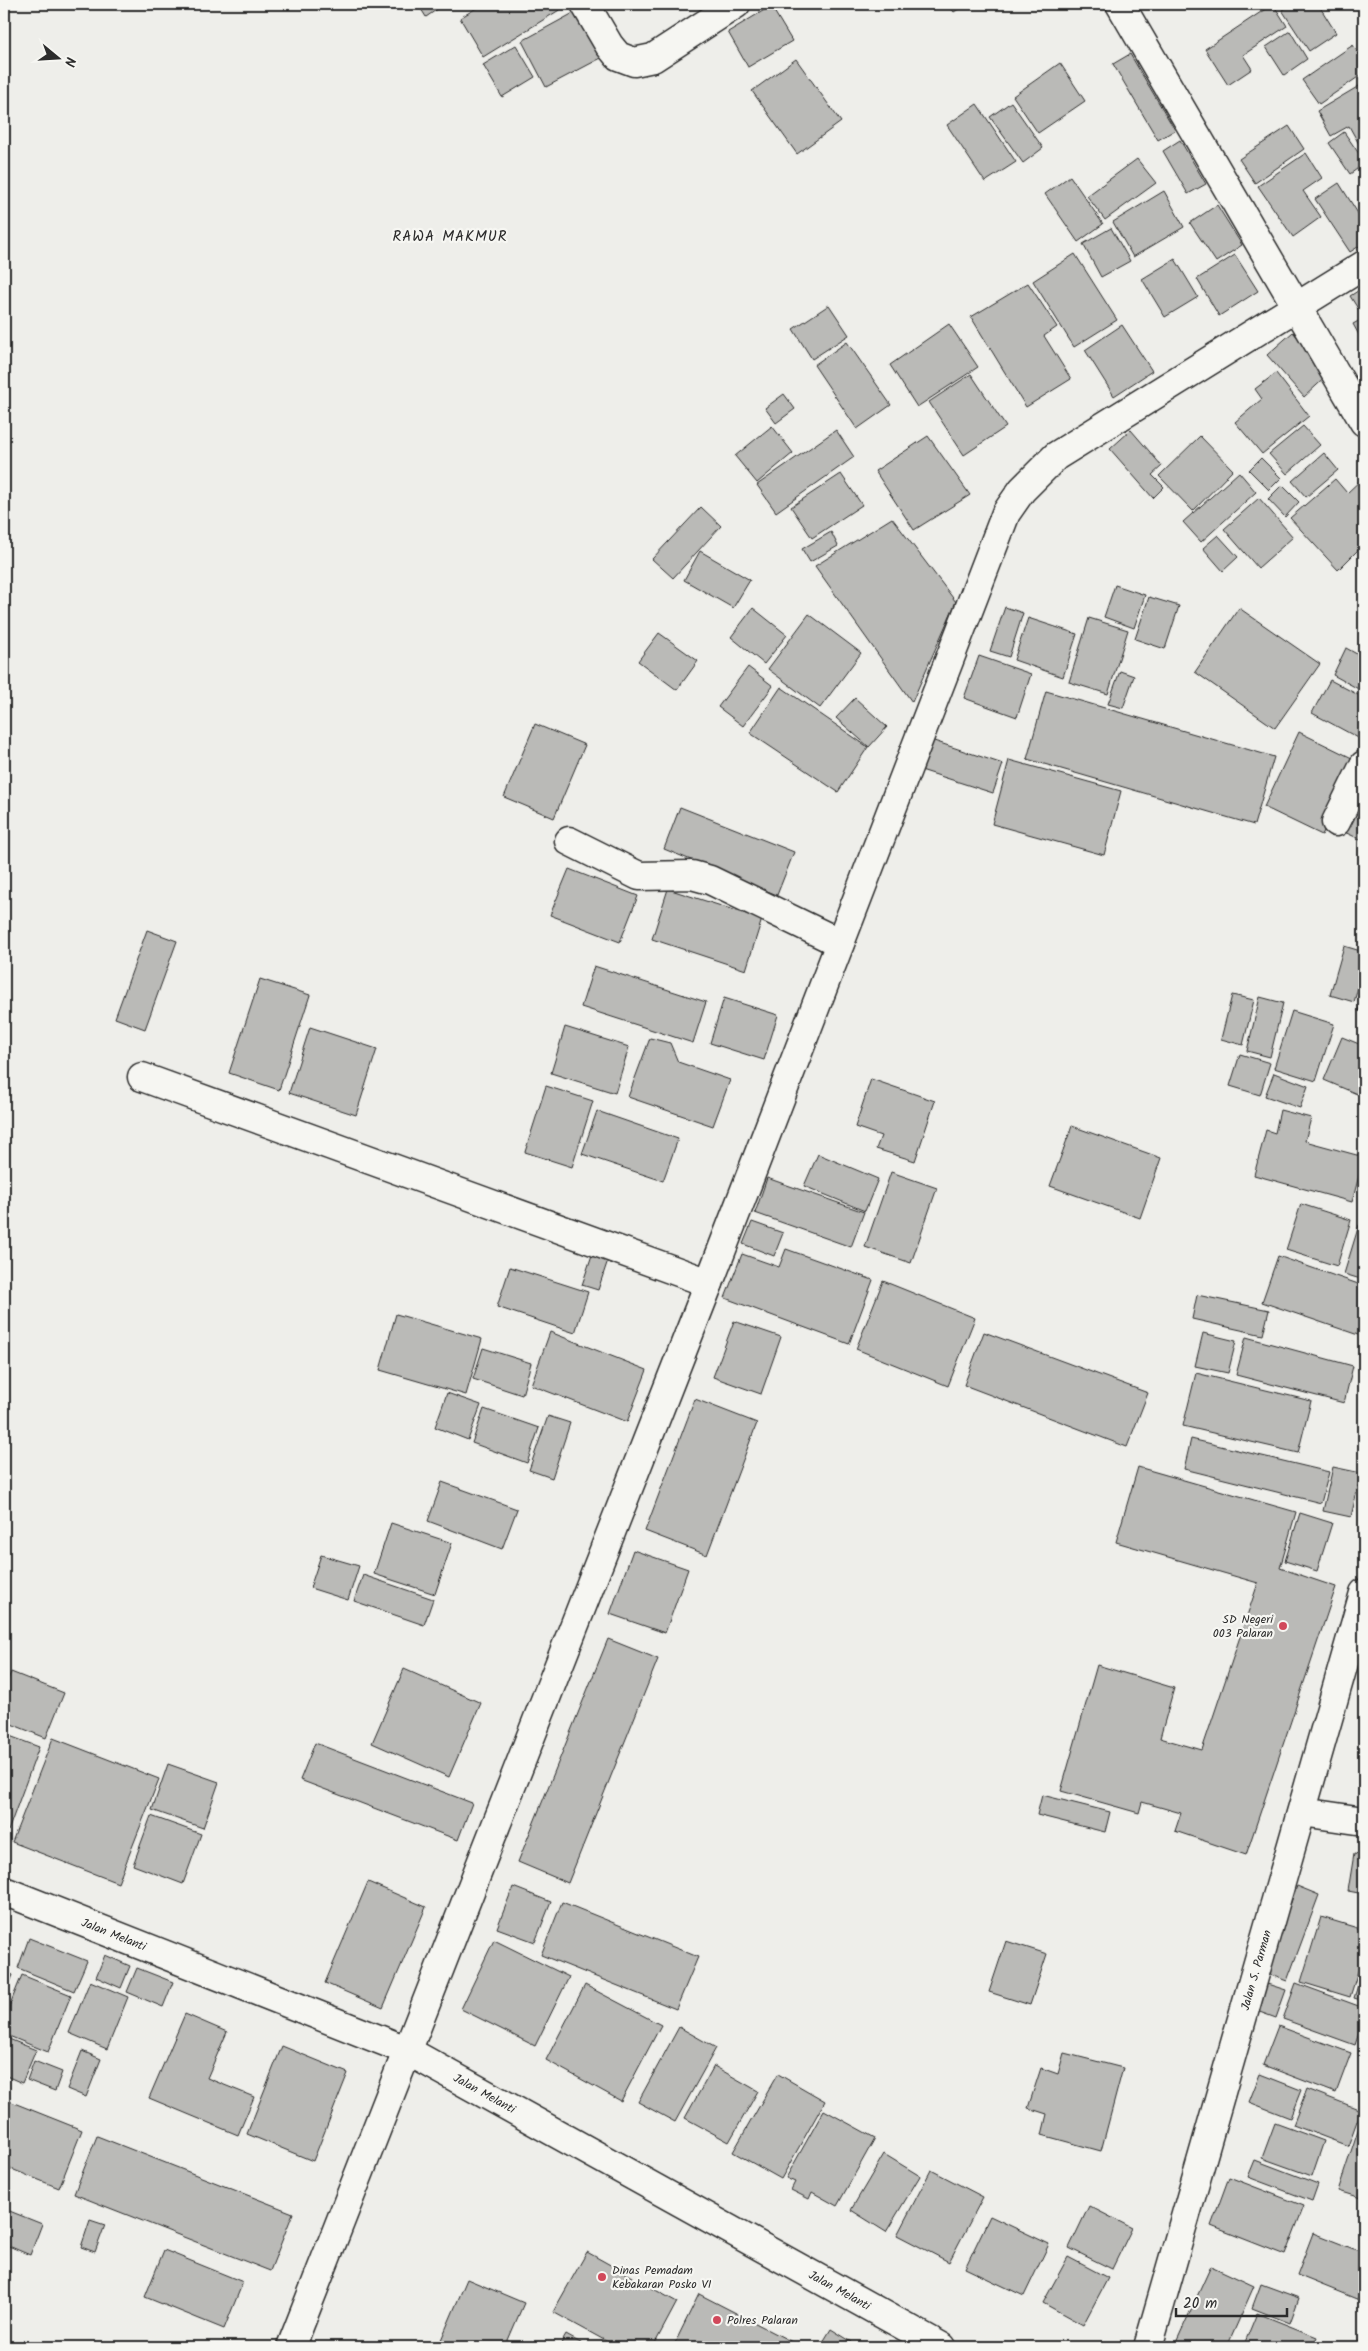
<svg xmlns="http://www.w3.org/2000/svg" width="1368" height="2351" viewBox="0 0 1368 2351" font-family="Kalam,sans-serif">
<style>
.building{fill:#babab7;stroke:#2b2b2b}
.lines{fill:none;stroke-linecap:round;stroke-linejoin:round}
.minor-casing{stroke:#2b2b2b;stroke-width:31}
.minor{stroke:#f6f6f2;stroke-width:28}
.poi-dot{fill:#d1495b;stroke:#f6f6f2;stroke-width:2}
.labels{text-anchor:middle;stroke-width:4.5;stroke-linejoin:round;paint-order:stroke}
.poi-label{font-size:12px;fill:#2b2b2b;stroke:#f6f6f2;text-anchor:start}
.street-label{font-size:12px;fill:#2b2b2b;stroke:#f6f6f2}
.quarter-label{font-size:15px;letter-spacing:1px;fill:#2b2b2b;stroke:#f6f6f2}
</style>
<rect width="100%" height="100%" fill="#eeeeea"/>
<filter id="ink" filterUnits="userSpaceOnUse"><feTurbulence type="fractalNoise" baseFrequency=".02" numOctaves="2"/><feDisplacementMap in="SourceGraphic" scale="10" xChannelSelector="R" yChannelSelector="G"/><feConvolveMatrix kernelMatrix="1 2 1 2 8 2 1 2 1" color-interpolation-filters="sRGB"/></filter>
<g filter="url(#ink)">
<path class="building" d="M418 4H445L426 17Z
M483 4H569L483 57 460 18Z
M948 4H966L954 12Z
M1273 4 1287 26 1243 55 1252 69 1228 85 1205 49Z
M1291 4H1318L1336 33 1309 51 1282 10Z
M771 6 792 41 748 67 728 32Z
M579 10 603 57 546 87 522 41Z
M1290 31 1307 59 1284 75 1266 47Z
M516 45 535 77 502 97 483 65Z
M1353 45 1364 62V73L1319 104 1302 80Z
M1130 54 1175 130 1158 140 1113 64Z
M796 59 841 122 797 154 752 91Z
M1060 63 1085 101 1038 133 1013 96Z
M1364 83V153L1349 126 1331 136 1317 111Z
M1011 102 1043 148 1023 163 990 117Z
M977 104 1016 162 985 182 947 125Z
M1289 126 1304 149 1255 183 1239 159Z
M1344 132 1364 161V164L1350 174 1329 143Z
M1180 140 1206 184 1188 194 1163 151Z
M1306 153 1322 178 1303 191 1321 217 1293 237 1258 186Z
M1137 159 1156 183 1105 220 1087 196Z
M1070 176 1103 224 1078 242 1045 194Z
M1339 183 1364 223V243L1350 252 1315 199Z
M1164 191 1184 227 1133 257 1113 222Z
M1217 205 1242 245 1216 262 1190 223Z
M1111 228 1130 261 1101 277 1083 244Z
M1075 254 1117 320 1074 347 1033 281Z
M1235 255 1258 291 1219 316 1197 279Z
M1175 259 1198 297 1165 317 1142 279Z
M1028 283 1057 327 1044 336 1071 379 1026 407 971 317Z
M1364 287V314L1362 315 1350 296Z
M829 305 849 335 812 359 793 329Z
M1364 318V344L1353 324Z
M949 324 978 367 917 407 890 365Z
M1122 325 1152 371 1114 396 1085 350Z
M1293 332 1329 374 1304 397 1267 355Z
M847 342 891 405 857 429 814 365Z
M1276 373 1309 416 1262 454 1235 422 1262 399 1255 389Z
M971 374 1006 427 964 455 929 402Z
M784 394 795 409 776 423 765 408Z
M772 426 793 453 757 483 735 456Z
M1303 426 1320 445 1287 474 1269 454Z
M836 430 854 457 776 512 757 485Z
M1131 430 1162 466 1152 475 1164 487 1153 498 1110 449Z
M928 436 970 495 914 530 875 471Z
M1200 436 1233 470 1193 511 1159 476Z
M1324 453 1338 470 1306 497 1292 481Z
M1261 458 1281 478 1269 490 1249 470Z
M1239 472 1256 492 1201 542 1183 522Z
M841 474 862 505 812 538 791 507Z
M1364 477V544L1338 570 1290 518 1335 479 1347 493Z
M1282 485 1299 502 1285 517 1268 499Z
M1259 498 1293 537 1258 568 1224 529Z
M701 507 721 526 673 578 652 559Z
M892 518 956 602 912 702 815 566Z
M831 532 838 546 810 562 802 549Z
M1218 535 1238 557 1223 571 1203 548Z
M700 551 750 580 733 608 684 580Z
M1115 585 1145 595 1134 628 1104 617Z
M1149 597 1179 606 1165 649 1135 639Z
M1005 607 1023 613 1009 657 990 651Z
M753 608 787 635 764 664 731 637Z
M1239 608 1320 664 1275 728 1195 672Z
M809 614 861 653 820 708 768 669Z
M1028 618 1077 634 1063 677 1014 660Z
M1089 618 1128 630 1108 694 1069 682Z
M659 633 698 661 677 690 638 661Z
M1346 648 1364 658V692L1333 675Z
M979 656 1031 674 1017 717 964 698Z
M748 667 773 686 743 726 718 707Z
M1120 671 1134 676 1123 708 1108 704Z
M1330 680 1364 698V741L1312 713Z
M781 687 868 747 838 792 750 733Z
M1046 691 1274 757 1254 825 1027 759Z
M855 698 887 727 869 747 836 718Z
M535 724 585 745 554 818 504 797Z
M1299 732 1358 761 1322 835 1264 807Z
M931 740 1003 764 993 793 921 770Z
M1009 760 1121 791 1104 855 992 824Z
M1364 778V841L1340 830Z
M680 807 794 852 777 895 664 849Z
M569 869 638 896 620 942 550 915Z
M668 889 762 919 746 970 652 939Z
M147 930 177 941 145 1029 115 1018Z
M1344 946 1364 952V966L1354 1002 1330 995Z
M594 966 706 1002 693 1043 581 1007Z
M260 979 310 995 279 1090 229 1073Z
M1364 990V1012L1358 1011Z
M1232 995 1254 1000 1243 1045 1221 1039Z
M1260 997 1283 1003 1270 1057 1247 1051Z
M724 998 778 1015 764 1060 710 1043Z
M1292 1011 1334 1024 1316 1081 1274 1068Z
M310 1027 377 1049 356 1115 289 1093Z
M565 1027 629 1047 615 1093 551 1073Z
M1342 1037 1364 1046V1097L1324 1080Z
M650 1038 670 1043 678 1062 730 1080 713 1126 628 1097Z
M1240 1054 1270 1063 1260 1095 1230 1086Z
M1274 1073 1308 1086 1300 1108 1265 1096Z
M871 1079 935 1101 915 1161 876 1149 881 1136 855 1127Z
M546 1086 593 1101 572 1167 525 1152Z
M1280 1110 1311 1118 1305 1141 1364 1157 1352 1202 1254 1175 1266 1130 1275 1133Z
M597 1111 678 1139 663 1181 582 1154Z
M1072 1126 1161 1158 1140 1218 1050 1186Z
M818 1154 878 1179 865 1211 804 1186Z
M891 1172 937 1188 911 1263 865 1247Z
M767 1178 864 1212 851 1247 755 1213Z
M1301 1204 1351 1220 1337 1266 1286 1250Z
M752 1222 783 1233 774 1256 743 1244Z
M1359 1225 1364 1226V1280L1344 1274Z
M594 1249 610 1254 598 1290 582 1285Z
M786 1249 873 1280 849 1344 725 1298 742 1254 779 1267Z
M1278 1256 1364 1286V1337L1262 1302Z
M510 1267 588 1292 575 1333 497 1307Z
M883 1281 975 1318 948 1386 856 1349Z
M1197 1295 1269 1310 1263 1335 1192 1319Z
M396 1314 482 1339 466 1395 380 1370Z
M734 1321 781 1337 761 1394 713 1377Z
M550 1332 647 1370 627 1422 531 1385Z
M984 1332 1148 1393 1127 1447 964 1385Z
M1203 1333 1236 1341 1228 1373 1195 1366Z
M1246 1337 1353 1366 1344 1403 1236 1375Z
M483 1348 531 1363 522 1395 473 1379Z
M1196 1373 1311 1401 1298 1453 1183 1426Z
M447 1393 481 1405 468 1440 435 1427Z
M695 1399 757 1423 707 1555 645 1531Z
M484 1409 539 1428 527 1463 472 1443Z
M548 1416 570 1423 552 1478 529 1470Z
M1191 1439 1329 1472 1321 1503 1184 1469Z
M1138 1467 1296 1512 1280 1568 1336 1587 1246 1855 1175 1831 1181 1813 1142 1802 1139 1813 1061 1791 1097 1665 1174 1688 1160 1738 1202 1750 1258 1583 1116 1542Z
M1333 1467 1361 1473 1351 1517 1323 1511Z
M442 1482 517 1509 502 1549 428 1521Z
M1300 1513 1332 1523 1317 1571 1285 1561Z
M391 1523 452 1543 435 1594 374 1574Z
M633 1550 688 1569 665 1633 610 1614Z
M321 1555 359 1566 348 1600 310 1588Z
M363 1575 433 1599 424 1625 354 1601Z
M608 1639 658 1659 568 1883 518 1862Z
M404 1669 481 1703 449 1777 372 1743Z
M11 1672 64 1693 46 1738 4 1721V1689Z
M7 1735 39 1747 8 1831 4 1829V1742Z
M53 1738 159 1779 118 1883 12 1842Z
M315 1743 472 1803 458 1840 300 1780Z
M168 1764 219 1782 203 1828 152 1810Z
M1042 1795 1110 1812 1105 1832 1037 1815Z
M151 1816 201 1834 183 1884 133 1865Z
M1354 1854 1364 1856V1894L1348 1891Z
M368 1882 426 1907 383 2008 325 1983Z
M1297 1886 1319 1895 1287 1981 1265 1973Z
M513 1887 551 1902 535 1942 497 1928Z
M562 1902 698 1957 676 2009 541 1955Z
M1321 1917 1364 1930V1952L1350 1997 1301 1982Z
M29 1938 87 1961 74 1991 18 1968Z
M494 1940 569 1977 535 2046 461 2009Z
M1006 1941 1047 1954 1030 2005 989 1992Z
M105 1955 130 1966 121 1988 96 1977Z
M1364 1966V2001L1354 1998Z
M137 1968 173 1982 163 2007 127 1992Z
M4 1971 13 1975 4 1997Z
M22 1975 71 1995 48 2052 4 2034V2019Z
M90 1981 128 1997 107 2049 69 2033Z
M1264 1983 1286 1990 1276 2018 1254 2010Z
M1296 1983 1364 2008V2018L1355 2045 1283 2019Z
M585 1985 661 2025 621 2101 546 2060Z
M185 2014 227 2032 207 2078 254 2097 238 2135 149 2098Z
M1278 2026 1351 2053 1336 2093 1263 2065Z
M679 2027 716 2048 675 2122 638 2102Z
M4 2037 36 2050 22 2083 4 2075Z
M1364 2039V2056L1359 2054Z
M282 2046 348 2073 313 2161 247 2134Z
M82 2051 101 2059 86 2097 67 2089Z
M1064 2053 1123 2068 1101 2151 1042 2135 1047 2114 1028 2108 1041 2068 1058 2074Z
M34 2061 62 2072 55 2091 27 2080Z
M714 2066 758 2091 729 2142 685 2118Z
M778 2074 825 2101 781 2179 733 2152Z
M1260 2074 1301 2090 1290 2118 1249 2102Z
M1307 2089 1361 2110 1348 2146 1293 2125Z
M4 2099 82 2130 59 2188 4 2166Z
M824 2110 875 2138 837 2206 812 2192 809 2199 791 2190 795 2182 786 2178Z
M1364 2112V2199L1338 2191Z
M1275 2123 1324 2141 1312 2176 1262 2158Z
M97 2136 293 2213 270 2271 74 2194Z
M884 2154 920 2176 886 2232 851 2210Z
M1255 2160 1318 2184 1312 2201 1248 2177Z
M931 2170 983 2197 949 2262 897 2235Z
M1229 2177 1304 2206 1285 2255 1211 2226Z
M1089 2206 1132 2228 1112 2269 1069 2248Z
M7 2210 42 2224 30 2255 4 2244V2218Z
M990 2216 1049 2244 1024 2296 965 2268Z
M90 2220 105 2225 95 2252 81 2247Z
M1313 2233 1364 2253V2302L1297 2275Z
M164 2250 243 2282 224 2329 145 2297Z
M587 2252 677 2302 653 2347H617L553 2312Z
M1068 2257 1108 2278 1083 2325 1043 2303Z
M1211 2266 1254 2286 1227 2347H1174Z
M467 2279 524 2303 505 2347H438Z
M1261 2284 1299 2298 1290 2323 1252 2308Z
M699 2294 798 2345 797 2347H673Z
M1257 2313 1317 2337 1312 2347H1243Z
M1364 2328V2347H1356Z
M831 2329 852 2342 849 2347H820Z
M566 2335 588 2347H559Z"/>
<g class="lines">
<defs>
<g id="minor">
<path d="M585 4 609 45 618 56 634 62 653 58 736 4"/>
<path d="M1120 4 1364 422"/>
<path d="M1336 822 1364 765"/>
<path d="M569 841 639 876 692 875 710 880 840 943"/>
<path d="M142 1077 709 1283"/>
<path d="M1302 1812 1364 1821"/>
<path id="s1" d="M4 1891 406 2050 942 2347"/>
<path d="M291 2347 709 1283 1006 513 1022 490 1056 456 1364 265"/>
<path id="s2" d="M1148 2347 1364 1593"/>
</g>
</defs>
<use href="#minor" class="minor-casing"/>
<use href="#minor" class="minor"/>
</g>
</g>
<g class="poi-dot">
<circle cx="1283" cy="1626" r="5"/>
<circle cx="602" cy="2277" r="5"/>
<circle cx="717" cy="2320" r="5"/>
</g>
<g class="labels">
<g class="poi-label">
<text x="1273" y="1623" text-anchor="end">SD Negeri<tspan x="1273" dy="14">003 Palaran</tspan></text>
<text x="612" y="2274">Dinas Pemadam<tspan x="612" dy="14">Kebakaran Posko VI</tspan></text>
<text x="727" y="2324">Polres Palaran</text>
</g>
<g class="street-label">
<text dy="4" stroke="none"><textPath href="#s1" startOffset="118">Jalan Melanti</textPath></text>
<text dy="4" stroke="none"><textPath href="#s2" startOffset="392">Jalan S. Parman</textPath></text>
<text dy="4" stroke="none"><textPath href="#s1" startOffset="522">Jalan Melanti</textPath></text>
<text dy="4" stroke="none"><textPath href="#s1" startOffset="928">Jalan Melanti</textPath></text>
</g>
<g class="quarter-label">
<text x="450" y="241">RAWA MAKMUR</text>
</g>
</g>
<rect width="1368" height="2351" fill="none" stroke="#f6f6f2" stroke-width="20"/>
<rect x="10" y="10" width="1348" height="2331" fill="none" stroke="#2b2b2b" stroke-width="2" filter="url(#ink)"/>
<g transform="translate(58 58) rotate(108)" stroke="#f6f6f2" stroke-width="4" paint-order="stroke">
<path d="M0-4L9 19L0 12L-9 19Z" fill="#2b2b2b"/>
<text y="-8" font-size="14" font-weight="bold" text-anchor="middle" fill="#2b2b2b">N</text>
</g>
<path d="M1176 2308v8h111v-8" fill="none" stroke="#2b2b2b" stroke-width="2.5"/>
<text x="1183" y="2308" font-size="15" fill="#2b2b2b" stroke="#f6f6f2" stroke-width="4" paint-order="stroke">20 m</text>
</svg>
